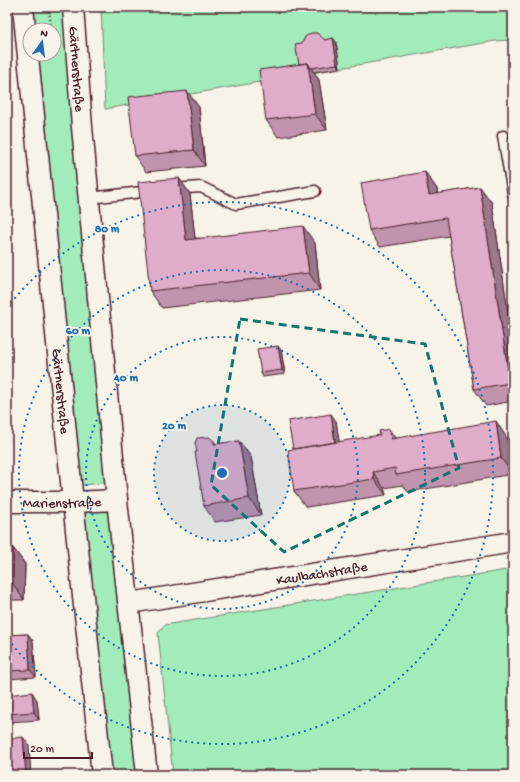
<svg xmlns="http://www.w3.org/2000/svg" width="520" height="782" viewBox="0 0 520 782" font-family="'Gochi Hand',sans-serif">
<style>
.green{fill:#a2ebba;stroke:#768572}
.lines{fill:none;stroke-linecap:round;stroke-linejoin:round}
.lane-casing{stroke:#4a1f2b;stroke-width:13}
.street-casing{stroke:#4a1f2b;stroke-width:23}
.path{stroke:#4a1f2b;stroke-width:2.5;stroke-dasharray:1 3;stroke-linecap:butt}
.lane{stroke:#f7f3e8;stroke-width:10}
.street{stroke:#f7f3e8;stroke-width:20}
.wall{fill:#c094ad;stroke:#4a1f2b}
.shaded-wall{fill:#9c788d;stroke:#4a1f2b}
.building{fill:#dfacc9;stroke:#4a1f2b}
.marked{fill:none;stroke:#0f766e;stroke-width:3;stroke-dasharray:8 5;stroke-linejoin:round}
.ring{fill:none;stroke:#1f6fb2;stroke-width:2;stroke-dasharray:2 4}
.labels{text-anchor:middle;stroke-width:4;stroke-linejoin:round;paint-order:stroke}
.street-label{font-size:14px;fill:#4a1f2b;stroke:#f7f3e8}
.centre{fill:#1f6fb2;stroke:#f7f3e8;stroke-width:2}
.ring-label{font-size:12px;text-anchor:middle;font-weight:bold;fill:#1f6fb2;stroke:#f7f3e8;stroke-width:4;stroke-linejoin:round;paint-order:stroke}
</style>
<rect width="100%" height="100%" fill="#f7f3e8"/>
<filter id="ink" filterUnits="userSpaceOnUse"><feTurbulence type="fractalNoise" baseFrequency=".025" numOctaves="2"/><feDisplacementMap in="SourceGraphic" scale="8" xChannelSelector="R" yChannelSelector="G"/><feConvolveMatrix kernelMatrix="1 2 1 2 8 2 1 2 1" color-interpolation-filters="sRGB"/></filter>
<g filter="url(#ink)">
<path class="green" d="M33 7H63L84 259 107 479 106 481 103 483 83 485 81 482 37 54H54V30H35Z
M101 7H513V40L495 41 105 109Z
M96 511 109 512 137 775H112L84 516 86 513Z
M513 569V775H173L158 633 164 625Z"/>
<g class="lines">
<defs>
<path id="lane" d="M503 136 513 194
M173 189 201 187 236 204 315 191
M89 198 151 191"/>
<g id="street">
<path id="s1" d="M23 7 73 502 102 775"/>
<path id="s2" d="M73 7 82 127 117 500 147 775"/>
<path id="s3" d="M7 502H73L117 500"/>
<path id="s4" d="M129 603 513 542"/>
</g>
</defs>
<use href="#lane" class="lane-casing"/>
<use href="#street" class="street-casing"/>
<path class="path" d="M49 7 51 30"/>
<use href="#lane" class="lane"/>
<use href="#street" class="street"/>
</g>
<path class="wall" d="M333 38 336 42 340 68 314 72 319 80 327 130 278 137 266 120 299 64 325 40Z
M199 107 205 166 146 172 135 156Z
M425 172 437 189 438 194 480 187 492 203 513 346V401L486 406 474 389 449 236 380 247 369 230Z
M179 178 190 194 195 238 315 243 320 290 162 308 150 291Z
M281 350 285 374 263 377 261 373Z
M7 385 9 387 11 403 7 404Z
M336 421 339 442 395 438H507L513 474 408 492 403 485 384 488 386 495 306 507 294 491Z
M214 441 216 444 239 441 251 457 261 515 215 522 204 506 197 452Z
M7 548H13L25 564 24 600H7Z
M28 634 33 641 36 677 7 679V635Z
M7 695 37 700 39 720 7 722Z"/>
<path class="shaded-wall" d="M333 38 336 42 340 68 337 64Z
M308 63 319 80 327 130 315 114Z
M187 91 199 107 205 166 194 150Z
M425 172 437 189 441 212 429 195Z
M179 178 190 194 197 256 186 240Z
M480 187 492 203 513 346V388L510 383Z
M303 226 315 243 320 290 309 273Z
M278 346 281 350 285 374 282 370Z
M7 385 9 387 11 403 7 398Z
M331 414 336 421 342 460 337 452Z
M7 416 9 440 7 436Z
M496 421 507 438 513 474 501 458Z
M389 429 401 446 391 439Z
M239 441 251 457 261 515 249 498Z
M373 472 384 488 386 495 374 479Z
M13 548 25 564 24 600 13 584Z
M28 634 33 641 36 677 30 670Z
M32 692 37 700 39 720 34 712Z
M23 737 29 745 31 775H26Z"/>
<path class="building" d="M311 33H317L325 40 333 38 337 64 311 68 308 63 299 64 295 44 302 43 305 37Z
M308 63 315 114 266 120 259 70Z
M187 91 194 150 135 156 128 97Z
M425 172 429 195 480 187 510 383 474 389 446 218 369 230 361 183Z
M179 178 186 240 303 226 309 273 150 291 138 182Z
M278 346 282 370 261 373 257 349Z
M331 414 335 442 293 449 288 421Z
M496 421 501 458 396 475 395 468 373 472 374 479 294 491 288 450 380 435 379 431 389 429 391 439Z
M209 437 214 441V444L239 441 249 498 204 506 195 452H197L195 443 197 438Z
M7 548H13V584H7Z
M28 634 30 670 7 671V635Z
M32 692 34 712 7 714V695Z
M23 737 26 775H7V739Z"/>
</g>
<path class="marked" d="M240 319 425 344 459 468 284 552 211 485Z"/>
<circle cx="222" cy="473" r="68" fill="#1f6fb2" fill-opacity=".12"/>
<g class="ring">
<circle cx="222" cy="473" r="68"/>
<circle cx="222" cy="473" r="136"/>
<circle cx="222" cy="473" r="203"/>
<path d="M7 308A271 271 0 1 1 7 638"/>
</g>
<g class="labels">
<g class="street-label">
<text dy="5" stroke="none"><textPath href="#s2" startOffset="62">Gärtnerstraße</textPath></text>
<text dy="5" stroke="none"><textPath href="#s1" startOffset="386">Gärtnerstraße</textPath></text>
<text dy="5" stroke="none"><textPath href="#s3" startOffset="55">Marienstraße</textPath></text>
<text dy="5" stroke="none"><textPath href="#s4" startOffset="195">Kaulbachstraße</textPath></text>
</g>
</g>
<circle cx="222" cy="473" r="6" class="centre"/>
<g class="ring-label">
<text x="107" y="232">80 m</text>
<text x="78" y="334">60 m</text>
<text x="126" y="381">40 m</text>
<text x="174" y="429">20 m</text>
</g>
<rect width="520" height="782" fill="none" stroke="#f7f3e8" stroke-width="24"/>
<rect x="12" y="12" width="496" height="758" fill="none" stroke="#4a1f2b" stroke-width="1.5" filter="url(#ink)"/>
<g transform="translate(42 42) rotate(14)"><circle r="19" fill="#f7f3e8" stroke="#b29e9c"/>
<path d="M0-3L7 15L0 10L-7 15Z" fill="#1f6fb2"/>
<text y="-6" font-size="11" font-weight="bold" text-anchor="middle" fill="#4a1f2b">N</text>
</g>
<path d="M24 752v6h68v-6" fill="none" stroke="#4a1f2b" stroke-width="2"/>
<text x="30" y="752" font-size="12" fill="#4a1f2b" stroke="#f7f3e8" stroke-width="3" paint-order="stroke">20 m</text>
</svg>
